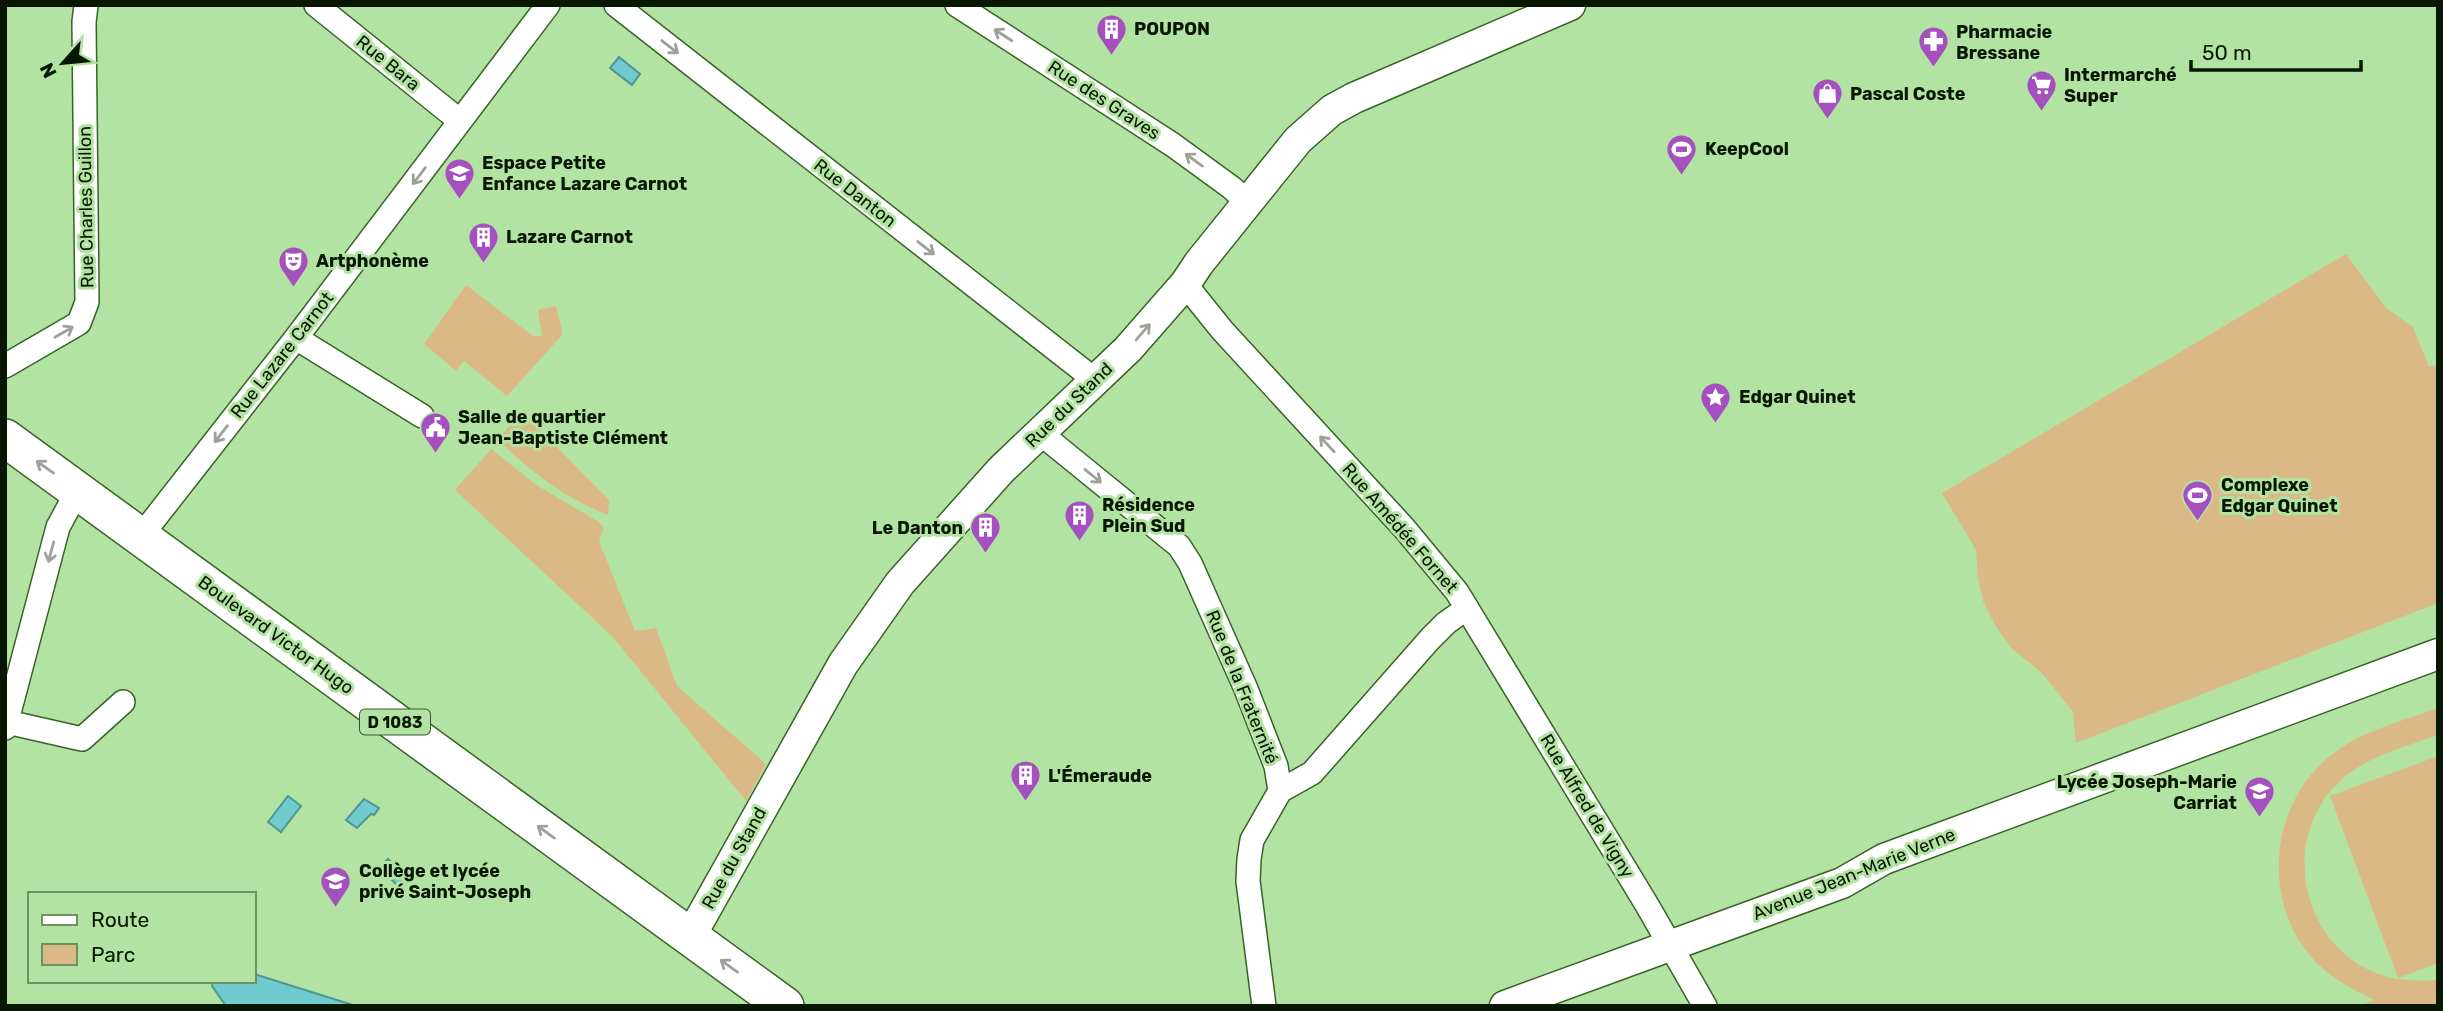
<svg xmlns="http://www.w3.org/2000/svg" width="2443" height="1011" viewBox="0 0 2443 1011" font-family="Rubik,sans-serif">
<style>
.green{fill:#dab986}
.water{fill:#6fcbcd;stroke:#509590;stroke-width:2}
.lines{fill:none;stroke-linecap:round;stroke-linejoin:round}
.minor-casing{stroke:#386327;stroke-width:26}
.tertiary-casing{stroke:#386327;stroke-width:33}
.primary-casing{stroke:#386327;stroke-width:40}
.minor{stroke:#fff;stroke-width:23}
.tertiary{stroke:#fff;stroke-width:30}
.primary{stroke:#fff;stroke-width:37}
.oneway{stroke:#9ca29a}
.labels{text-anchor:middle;stroke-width:6;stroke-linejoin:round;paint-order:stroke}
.shield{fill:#b3e3a2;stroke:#3b5432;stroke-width:2}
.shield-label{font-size:16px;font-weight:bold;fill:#071702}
.poi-label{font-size:18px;font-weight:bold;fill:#071702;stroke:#b3e3a2;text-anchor:start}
.street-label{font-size:18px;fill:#071702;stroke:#b3e3a2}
</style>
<rect width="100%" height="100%" fill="#b3e3a2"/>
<path class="green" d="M2346 254 2386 308 2413 327 2429 367 2438 365V603L2076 743 2073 712 2042 673 2012 649 1996 627 1983 601 1978 579 1976 550 1942 493Z
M466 285 533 336H542L538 310 556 306 563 334 507 396 464 361 456 371 424 344Z
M522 412 609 500 608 515C566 499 529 471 498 439Z
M491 449 538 486 599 522 604 528 599 541 635 631 656 628 677 686 766 764 746 801 612 636 455 490Z
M2438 708V735C2405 747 2367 756 2341 780 2277 839 2301 950 2384 976 2402 981 2419 981 2438 980V1006H2359L2374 1000C2354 990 2336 981 2320 966 2263 912 2266 815 2323 762 2354 733 2399 722 2438 708Z
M2438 756V963L2398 978 2330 796Z"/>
<path class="water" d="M619 57 640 74 632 85 610 68Z
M288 796 301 806 281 832 268 822Z
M364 799 379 808 374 815 371 814 357 828 346 820Z
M388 859 406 875 398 886 379 867Z
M254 974 356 1006H226L212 986 213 981H254Z"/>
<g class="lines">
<defs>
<path id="minor" d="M316 5 460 121
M616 5 1095 380
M957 5 1173 145 1232 188 1247 202
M1185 284 1222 330 1404 528 1457 592 1647 905 1705 1006
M296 338 422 416
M5 366 79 323 87 302 84 22 86 5
M1040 433 1179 546 1190 563 1246 689 1276 766 1280 791 1252 840 1249 859 1248 881 1264 1006
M141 536 296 338 548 5
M7 722 82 739 123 702
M5 728 58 527 78 490
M1280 791 1312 773 1430 639 1446 623 1467 608"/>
<path id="tertiary" d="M690 937 843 664 900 583 1001 470 1128 349 1185 284 1199 263 1298 140 1332 110 1354 98 1570 5
M1505 1006 1842 883 1884 859 2438 654"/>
<path id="primary" d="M5 438 785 1006"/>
</defs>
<use href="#minor" class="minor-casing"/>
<use href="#tertiary" class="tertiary-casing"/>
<use href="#primary" class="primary-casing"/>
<use href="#minor" class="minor"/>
<use href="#tertiary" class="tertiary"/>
<use href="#primary" class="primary"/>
</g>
<defs><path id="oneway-shaft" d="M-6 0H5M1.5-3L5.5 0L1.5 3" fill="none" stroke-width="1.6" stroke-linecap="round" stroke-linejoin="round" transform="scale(1.75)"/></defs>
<g class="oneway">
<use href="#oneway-shaft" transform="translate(1003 35) rotate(-147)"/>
<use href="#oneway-shaft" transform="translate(670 47) rotate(38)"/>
<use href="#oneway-shaft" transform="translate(1194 160) rotate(-144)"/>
<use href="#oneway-shaft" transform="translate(419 176) rotate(127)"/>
<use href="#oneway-shaft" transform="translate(926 248) rotate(38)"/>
<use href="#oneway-shaft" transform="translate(64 332) rotate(-30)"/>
<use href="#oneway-shaft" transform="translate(1143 332) rotate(-49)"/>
<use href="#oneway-shaft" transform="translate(221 434) rotate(128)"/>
<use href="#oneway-shaft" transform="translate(1327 444) rotate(-133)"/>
<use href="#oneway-shaft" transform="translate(45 467) rotate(-145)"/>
<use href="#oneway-shaft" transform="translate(1093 476) rotate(39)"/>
<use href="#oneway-shaft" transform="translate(51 552) rotate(105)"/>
<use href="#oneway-shaft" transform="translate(546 832) rotate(-144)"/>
<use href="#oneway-shaft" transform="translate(729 966) rotate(-144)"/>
</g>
<defs>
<symbol id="building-pin" viewBox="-11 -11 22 30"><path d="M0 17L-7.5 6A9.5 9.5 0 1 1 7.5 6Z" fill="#a450be" stroke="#b3e3a2"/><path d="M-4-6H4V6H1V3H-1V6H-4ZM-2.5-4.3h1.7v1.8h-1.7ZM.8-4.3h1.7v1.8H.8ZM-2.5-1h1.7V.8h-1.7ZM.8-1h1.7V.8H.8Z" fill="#fff"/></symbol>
<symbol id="pharmacy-pin" viewBox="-11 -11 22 30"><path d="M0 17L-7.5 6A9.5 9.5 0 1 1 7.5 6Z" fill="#a450be" stroke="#b3e3a2"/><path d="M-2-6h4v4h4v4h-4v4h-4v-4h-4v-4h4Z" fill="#fff"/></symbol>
<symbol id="supermarket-pin" viewBox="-11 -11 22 30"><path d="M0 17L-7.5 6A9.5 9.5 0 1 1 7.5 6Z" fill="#a450be" stroke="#b3e3a2"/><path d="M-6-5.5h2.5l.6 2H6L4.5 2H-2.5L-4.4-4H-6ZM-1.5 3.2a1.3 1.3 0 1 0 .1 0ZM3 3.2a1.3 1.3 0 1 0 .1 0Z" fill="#fff"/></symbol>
<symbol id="shop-pin" viewBox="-11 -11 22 30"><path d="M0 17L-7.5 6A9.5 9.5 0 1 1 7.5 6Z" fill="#a450be" stroke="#b3e3a2"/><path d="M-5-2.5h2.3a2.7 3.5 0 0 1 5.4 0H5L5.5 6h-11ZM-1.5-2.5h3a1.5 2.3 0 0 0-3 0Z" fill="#fff"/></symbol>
<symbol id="stadium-pin" viewBox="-11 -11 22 30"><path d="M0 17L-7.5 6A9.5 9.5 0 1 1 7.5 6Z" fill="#a450be" stroke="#b3e3a2"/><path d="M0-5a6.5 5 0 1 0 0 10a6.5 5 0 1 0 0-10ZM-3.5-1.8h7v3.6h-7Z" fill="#fff"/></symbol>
<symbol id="school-pin" viewBox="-11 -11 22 30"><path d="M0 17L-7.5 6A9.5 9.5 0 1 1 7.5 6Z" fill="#a450be" stroke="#b3e3a2"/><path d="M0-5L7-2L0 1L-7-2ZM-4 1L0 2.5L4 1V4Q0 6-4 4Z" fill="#fff"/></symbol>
<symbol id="theatre-pin" viewBox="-11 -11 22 30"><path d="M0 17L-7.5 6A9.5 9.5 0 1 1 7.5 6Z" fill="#a450be" stroke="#b3e3a2"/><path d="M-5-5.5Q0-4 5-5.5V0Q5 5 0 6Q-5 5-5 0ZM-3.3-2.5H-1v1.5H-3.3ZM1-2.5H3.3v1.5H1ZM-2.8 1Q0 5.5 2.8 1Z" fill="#fff"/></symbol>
<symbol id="sight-pin" viewBox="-11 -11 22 30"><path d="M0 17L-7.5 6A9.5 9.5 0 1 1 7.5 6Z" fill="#a450be" stroke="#b3e3a2"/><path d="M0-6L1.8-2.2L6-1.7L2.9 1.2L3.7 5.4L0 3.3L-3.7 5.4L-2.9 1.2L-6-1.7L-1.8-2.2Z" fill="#fff"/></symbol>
<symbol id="civic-pin" viewBox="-11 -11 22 30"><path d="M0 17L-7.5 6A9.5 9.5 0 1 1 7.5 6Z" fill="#a450be" stroke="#b3e3a2"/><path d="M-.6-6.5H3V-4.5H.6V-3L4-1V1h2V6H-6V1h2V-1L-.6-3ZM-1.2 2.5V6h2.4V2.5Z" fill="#fff"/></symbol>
</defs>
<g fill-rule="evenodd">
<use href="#building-pin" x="1094" y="12" width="35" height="47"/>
<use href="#pharmacy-pin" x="1916" y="24" width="35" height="47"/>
<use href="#supermarket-pin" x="2024" y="68" width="35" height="47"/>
<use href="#shop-pin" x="1810" y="76" width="35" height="47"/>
<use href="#stadium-pin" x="1664" y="132" width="35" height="47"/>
<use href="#school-pin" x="442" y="156" width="35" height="47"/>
<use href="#building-pin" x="466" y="220" width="35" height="47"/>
<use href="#theatre-pin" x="276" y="244" width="35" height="47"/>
<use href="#sight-pin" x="1698" y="380" width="35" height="47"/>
<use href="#civic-pin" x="418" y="410" width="35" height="47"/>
<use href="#stadium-pin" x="2180" y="478" width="35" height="47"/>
<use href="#building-pin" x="1062" y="498" width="35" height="47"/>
<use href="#building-pin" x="968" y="510" width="35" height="47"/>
<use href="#building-pin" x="1008" y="758" width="35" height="47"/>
<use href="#school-pin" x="2242" y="774" width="35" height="47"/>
<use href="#school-pin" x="318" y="864" width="35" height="47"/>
</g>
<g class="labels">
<rect class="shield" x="360" y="709.5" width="70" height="25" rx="5"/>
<g class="shield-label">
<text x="395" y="728">D 1083</text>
</g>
<g class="poi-label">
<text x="1134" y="35">POUPON</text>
<text x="1956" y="38">Pharmacie<tspan x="1956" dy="21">Bressane</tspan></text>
<text x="2064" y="81">Intermarché<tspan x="2064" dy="21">Super</tspan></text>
<text x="1850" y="100">Pascal Coste</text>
<text x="1705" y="155">KeepCool</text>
<text x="482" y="169">Espace Petite<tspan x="482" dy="21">Enfance Lazare Carnot</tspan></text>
<text x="506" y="243">Lazare Carnot</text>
<text x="316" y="267">Artphonème</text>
<text x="1739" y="403">Edgar Quinet</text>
<text x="458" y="423">Salle de quartier<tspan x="458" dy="21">Jean-Baptiste Clément</tspan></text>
<text x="2221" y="491">Complexe<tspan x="2221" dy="21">Edgar Quinet</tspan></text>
<text x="1102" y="511">Résidence<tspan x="1102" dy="21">Plein Sud</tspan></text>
<text x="963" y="534" text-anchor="end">Le Danton</text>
<text x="1048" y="782">L'Émeraude</text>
<text x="2237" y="788" text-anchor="end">Lycée Joseph-Marie<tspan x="2237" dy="21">Carriat</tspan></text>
<text x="359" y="877">Collège et lycée<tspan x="359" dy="21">privé Saint-Joseph</tspan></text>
</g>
<g class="street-label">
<text transform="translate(388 63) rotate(39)" y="6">Rue Bara</text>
<text transform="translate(1104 100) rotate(33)" y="6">Rue des Graves</text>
<text transform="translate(855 193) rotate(38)" y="6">Rue Danton</text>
<text transform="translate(86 207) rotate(-91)" y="6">Rue Charles Guillon</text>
<text transform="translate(282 355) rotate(-52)" y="6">Rue Lazare Carnot</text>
<text transform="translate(1069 405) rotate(-44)" y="6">Rue du Stand</text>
<text transform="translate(1400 528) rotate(49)" y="6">Rue Amédée Fornet</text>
<text transform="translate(276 635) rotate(36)" y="6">Boulevard Victor Hugo</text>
<text transform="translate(1242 687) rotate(68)" y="6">Rue de la Fraternité</text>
<text transform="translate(1587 806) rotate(59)" y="6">Rue Alfred de Vigny</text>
<text transform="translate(734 858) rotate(-61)" y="6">Rue du Stand</text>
<text transform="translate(1854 874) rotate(-22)" y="6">Avenue Jean-Marie Verne</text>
</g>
</g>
<rect width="2443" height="1011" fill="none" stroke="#071702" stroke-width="14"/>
<rect x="28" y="892" width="228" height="91" fill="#b3e3a2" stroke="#6e9162" stroke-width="2"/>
<rect x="42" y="915" width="35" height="10" fill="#ffffff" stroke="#6e9162" stroke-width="2"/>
<text x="91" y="927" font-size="21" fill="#071702">Route</text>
<rect x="42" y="944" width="35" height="21" fill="#dab986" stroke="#6e9162" stroke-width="2"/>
<text x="91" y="962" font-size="21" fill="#071702">Parc</text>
<g transform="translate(63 63) rotate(243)" stroke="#b3e3a2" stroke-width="5" paint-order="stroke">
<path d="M0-5L12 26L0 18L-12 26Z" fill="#071702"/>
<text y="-10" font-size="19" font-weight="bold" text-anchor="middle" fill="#071702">N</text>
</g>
<path d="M2191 60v10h170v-10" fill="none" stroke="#071702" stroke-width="3.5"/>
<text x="2202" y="60" font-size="21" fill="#071702" stroke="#b3e3a2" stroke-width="5" paint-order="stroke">50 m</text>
</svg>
